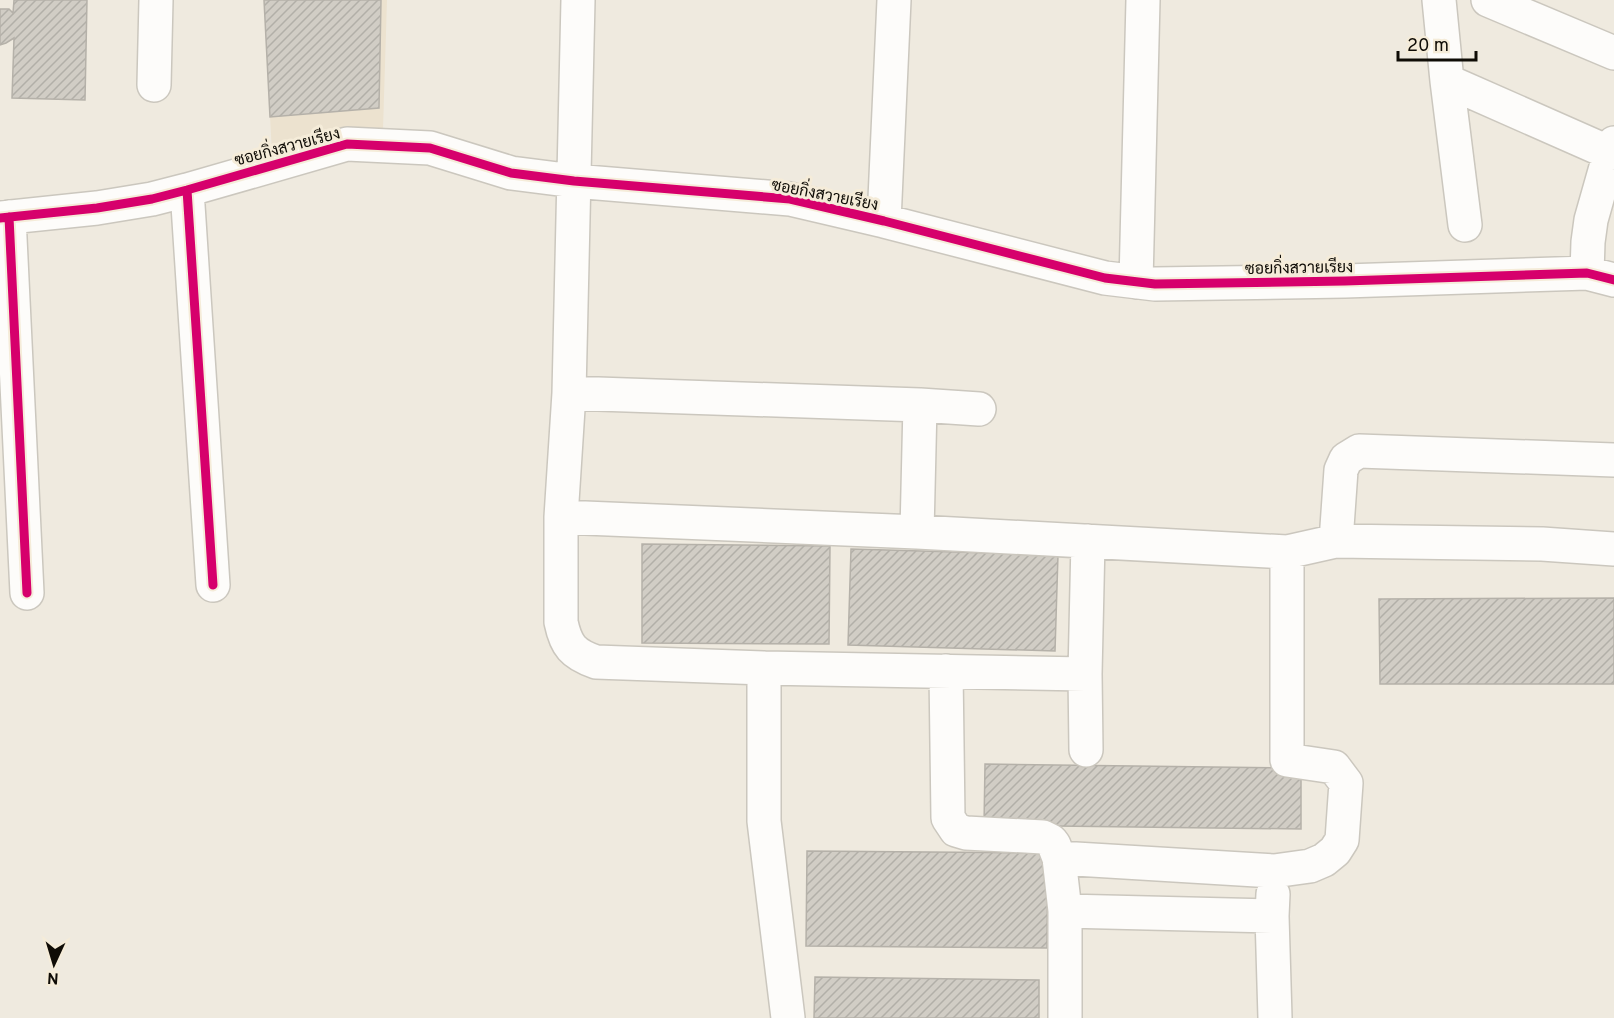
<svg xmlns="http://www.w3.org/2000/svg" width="1614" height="1018" viewBox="0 0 1614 1018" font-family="Overpass,Sarabun,sans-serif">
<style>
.built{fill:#ece2cf}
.building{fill:url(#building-hatch);stroke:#b5b1a9;stroke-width:1.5}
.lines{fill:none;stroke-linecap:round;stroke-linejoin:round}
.minor-casing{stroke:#cbc7be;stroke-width:36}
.minor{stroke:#fdfcfa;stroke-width:33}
.cycleway-casing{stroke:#f5ecd9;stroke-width:13}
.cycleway{stroke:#d6006c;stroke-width:9}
.labels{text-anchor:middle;stroke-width:6;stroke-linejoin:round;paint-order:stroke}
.street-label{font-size:16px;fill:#0f0c06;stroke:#f5ecd9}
</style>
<defs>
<pattern id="building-hatch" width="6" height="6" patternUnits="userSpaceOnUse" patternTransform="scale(1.5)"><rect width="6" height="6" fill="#d1cdc5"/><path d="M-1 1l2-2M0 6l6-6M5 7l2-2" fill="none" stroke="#b2afa8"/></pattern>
</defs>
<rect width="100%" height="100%" fill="#efeadf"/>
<path class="built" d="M264 0H387L383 129 329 134 272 154Z"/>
<path class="building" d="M14 0H87L85 100 12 98 14 38 6 43 0 45V9H9L13 13Z
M264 0H381L379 108 270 117Z
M642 544 830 546 829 644 642 643Z
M851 549 1058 555 1055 651 848 645Z
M1614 598V684H1380L1379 599Z
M985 764 1301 768V829L984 825Z
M807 851 1048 853 1047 948 806 946Z
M815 977 1039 980V1018H814Z"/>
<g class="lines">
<defs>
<path id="minor" d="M578 0 569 393 561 517V622C566 646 573 654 596 662L764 668V821L788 1018
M1439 0 1447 81 1610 153
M1488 0 1614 53
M1447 81 1465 225
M154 85 156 0
M187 190 213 585
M9 217 27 593
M0 218 97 208 152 199 187 190 347 144 430 148 511 173 574 181 790 199 884 221 1105 278 1155 284 1345 281 1587 273 1614 280
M884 221 894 0
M1587 273 1588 242 1591 220 1610 153 1614 143
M1136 282 1143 0
M569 393 920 405 979 409
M561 517 917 532 1287 552 1336 541 1542 544 1614 549
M917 532 920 405
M1336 541 1341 470 1346 459 1359 451 1614 460
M764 668 1085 674
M946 671 948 818 956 830 966 833 1043 837 1051 841 1054 845 1059 858 1065 911V1018
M1086 750 1085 674 1088 541
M1059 858 1274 871 1310 866 1324 860 1335 851 1342 840 1346 783 1334 767 1287 760V552
M1273 894 1272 916 1275 1018
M1065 911 1272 916"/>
</defs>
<use href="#minor" class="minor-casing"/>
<use href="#minor" class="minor"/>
<defs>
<path id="cycleway" d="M187 190 213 585
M9 217 27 593
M0 218 97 208 152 199 187 190 347 144 430 148 511 173 574 181 790 199 884 221 1105 278 1155 284 1345 281 1587 273 1614 280"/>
</defs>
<use href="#cycleway" class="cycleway-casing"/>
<use href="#cycleway" class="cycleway"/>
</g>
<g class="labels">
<g class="street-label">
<text transform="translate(287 146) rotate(-15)" y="6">ซอยกิ่งสวายเรียง</text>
<text transform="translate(825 194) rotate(11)" y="6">ซอยกิ่งสวายเรียง</text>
<text transform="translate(1299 267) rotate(-1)" y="6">ซอยกิ่งสวายเรียง</text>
</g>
</g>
<g transform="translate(54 964) rotate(184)" stroke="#f5ecd9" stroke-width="4.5" paint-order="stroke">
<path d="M0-4.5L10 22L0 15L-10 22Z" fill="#0f0c06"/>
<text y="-9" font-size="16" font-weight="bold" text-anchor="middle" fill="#0f0c06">N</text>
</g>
<path d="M1398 51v9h78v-9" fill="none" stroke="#0f0c06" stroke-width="3"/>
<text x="1407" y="51" font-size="18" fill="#0f0c06" stroke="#f5ecd9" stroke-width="4.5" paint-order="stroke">20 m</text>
</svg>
